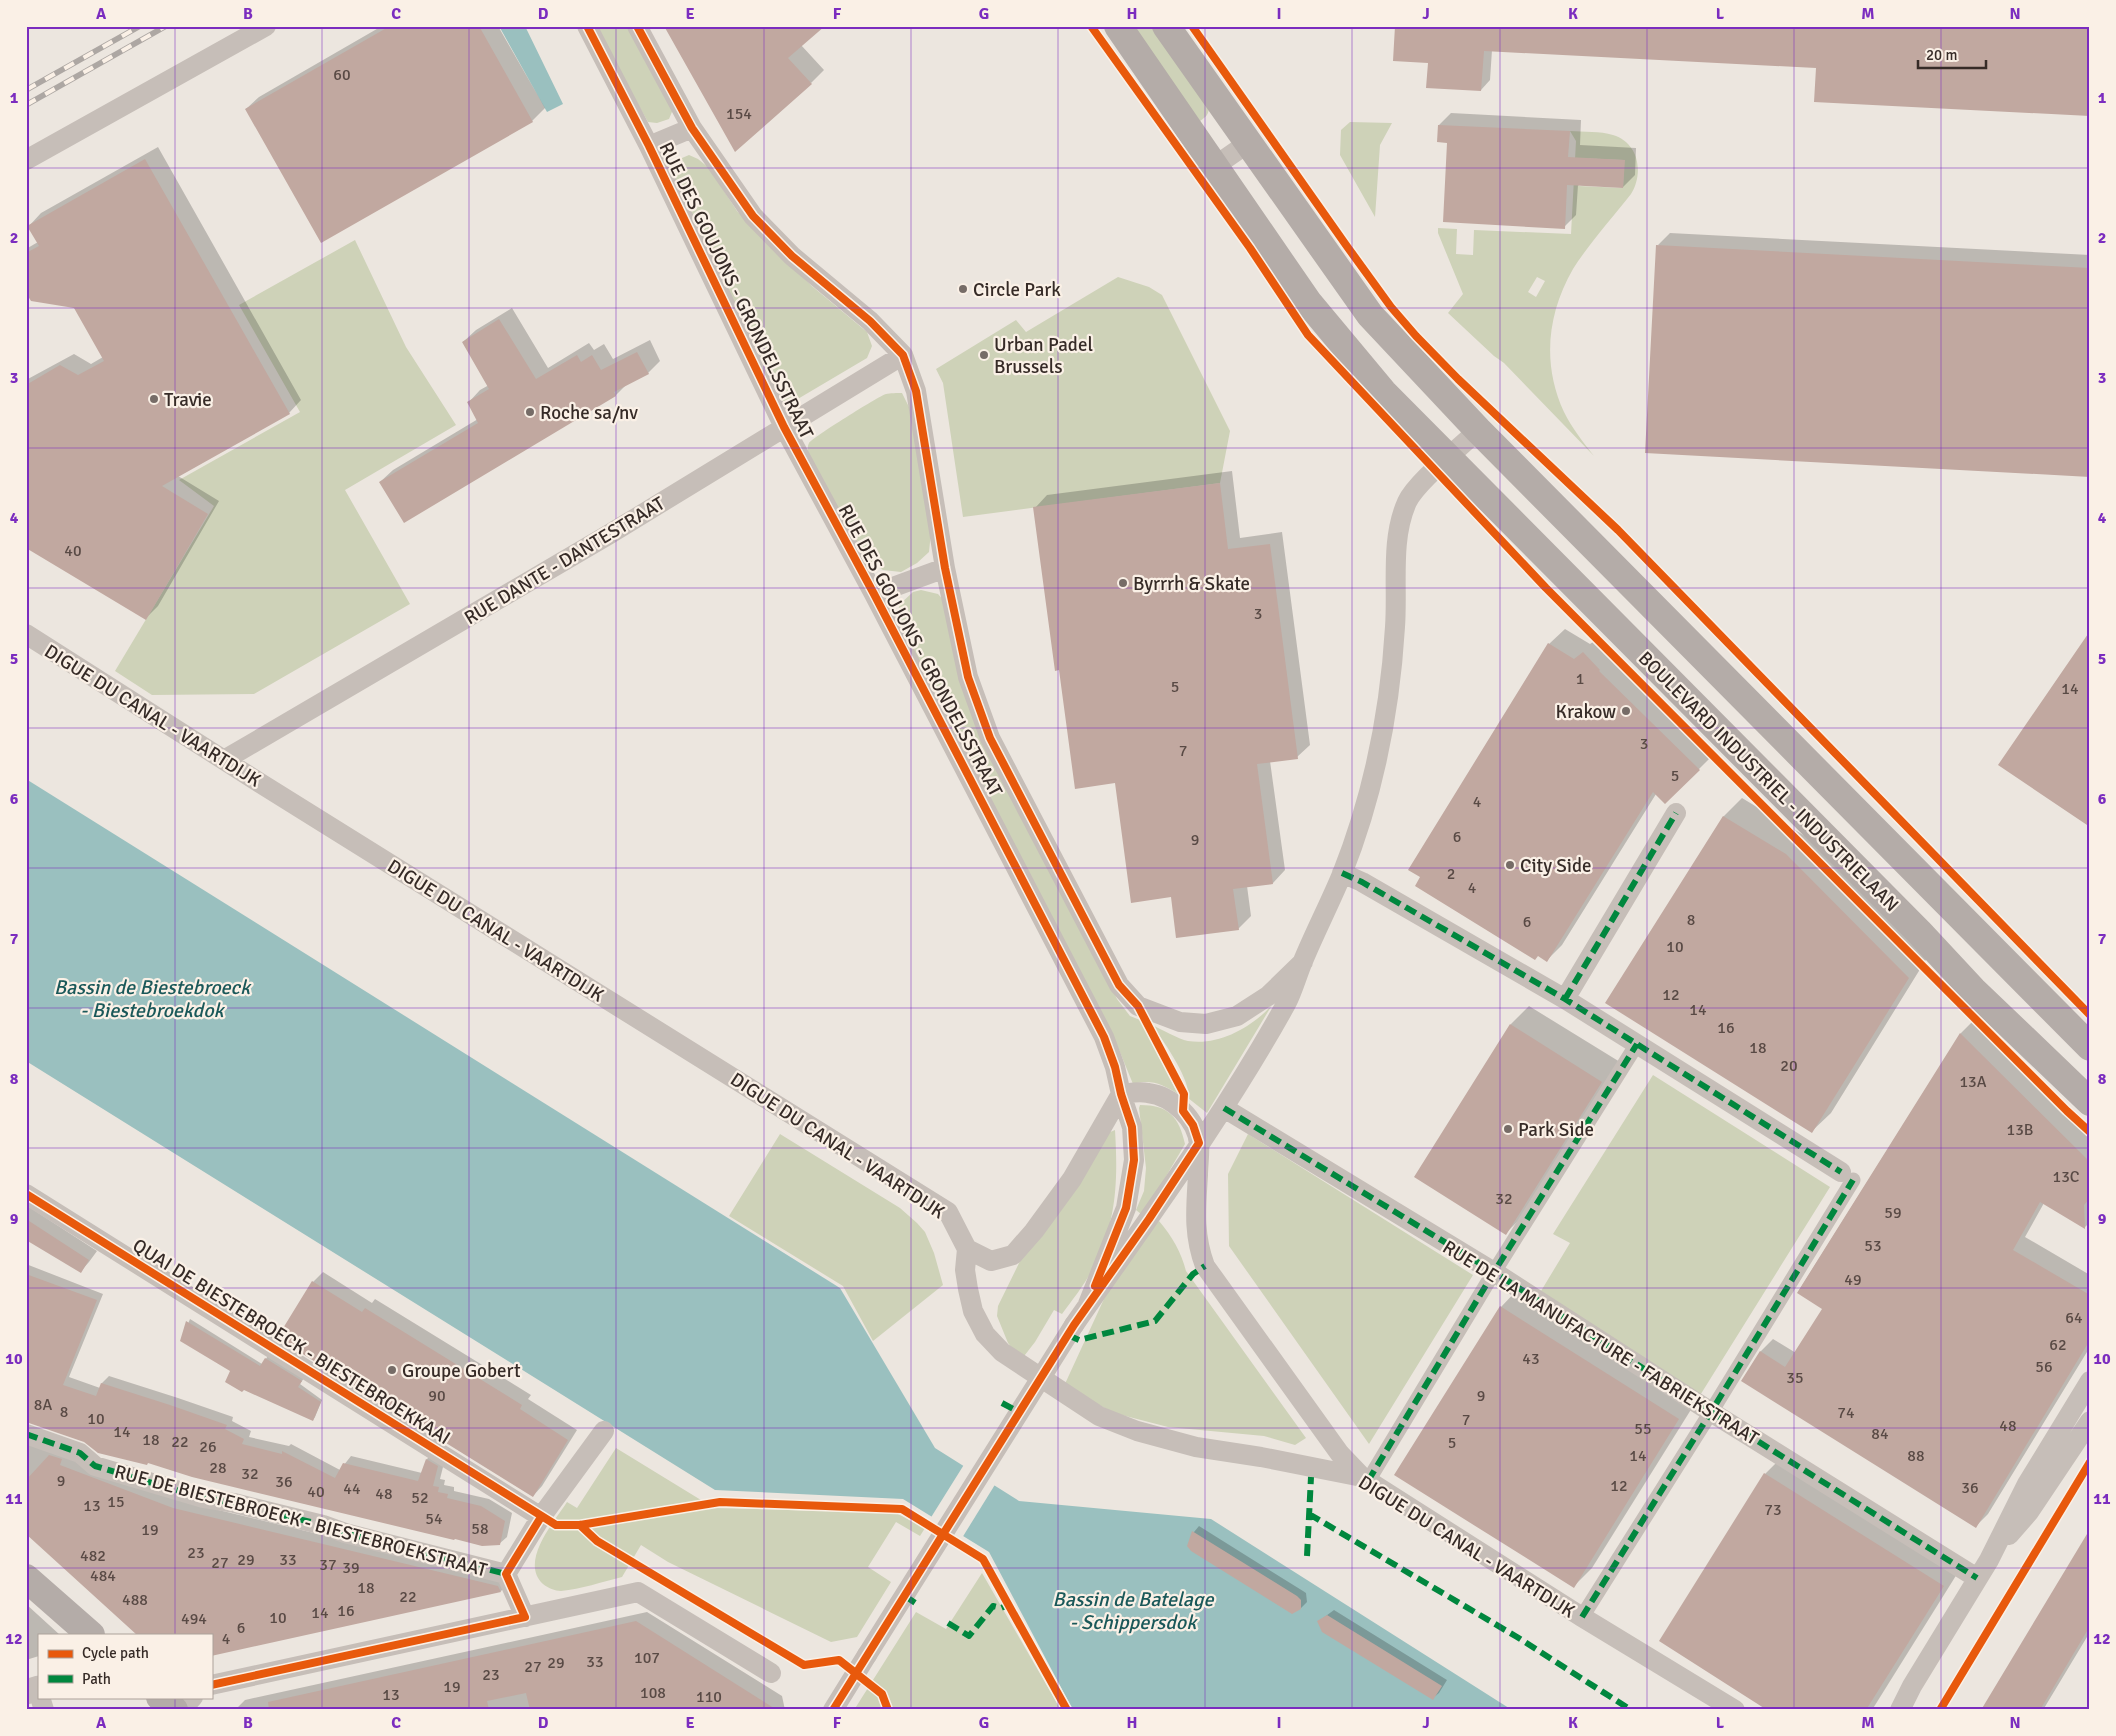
<svg xmlns="http://www.w3.org/2000/svg" width="2116" height="1736" viewBox="0 0 2116 1736" font-family="Signika,sans-serif">
<style>
.green{fill:#ced2b8;fill-rule:evenodd}
.water{fill:#9ac0bf}
.pier{fill:#ece6df}
.shadow{fill:#0003}
.building{fill:#c1a8a0}
.lines{fill:none;stroke-linecap:round;stroke-linejoin:round}
.pedestrian{stroke:#c6beb8;stroke-width:15}
.minor{stroke:#c6beb8;stroke-width:20}
.tertiary{stroke:#c6beb8;stroke-width:25}
.primary{stroke:#b4aca8;stroke-width:28}
.rail-casing{stroke:#ada7a3;stroke-width:5.5}
.rail{stroke:#faf0e6;stroke-width:4;stroke-dasharray:11;stroke-linecap:butt}
.minor-bridge{stroke:#c6beb8;stroke-width:20}
.quiet{stroke:#00873e;stroke-width:6;stroke-dasharray:12 6;stroke-linecap:butt}
.cycleway-casing{stroke:#faf0e6;stroke-width:11}
.cycleway{stroke:#e8590c;stroke-width:8}
.grid{fill:none;stroke:#7b2cbf;stroke-width:1;stroke-opacity:0.55}
.poi-dot{fill:#766c67;stroke:#faf0e6;stroke-width:2}
.labels{text-anchor:middle;stroke-width:4.5;stroke-linejoin:round;paint-order:stroke}
.number-label{font-size:16px;fill:#594a45}
.poi-label{font-size:19px;fill:#362b27;stroke:#faf0e6;text-anchor:start}
.street-label{font-size:19px;fill:#362b27;stroke:#faf0e6}
.water-label{font-size:20px;font-style:italic;fill:#1a5859;stroke:#faf0e6}
.neatline{fill:none;stroke:#7b2cbf;stroke-width:2}
.grid-label{font-size:16px;text-anchor:middle;font-weight:bold;fill:#7b2cbf}
</style>
<rect width="100%" height="100%" fill="#ece6df"/>
<path class="green" d="M594 26H632L674 107 669 119 657 123 648 122Z
M1128 26H1152L1209 107C1209 114 1206 117 1200 121Z
M1350 122 1392 123 1380 145 1375 217 1340 155 1341 130Z
M1570 131C1584 132 1600 131 1613 135 1639 143 1644 173 1631 194 1613 217 1588 245 1573 269 1547 314 1542 365 1564 412 1572 428 1583 442 1594 456L1504 363 1494 356 1448 313 1463 294 1438 233V228L1457 229 1456 254 1473 255 1474 230 1571 234 1576 141ZM1580 158 1624 160 1623 188 1579 186ZM1537 277 1545 281 1536 297 1528 292Z
M689 155 698 159 709 168 737 211 788 263 813 287 867 332 872 346 867 358 791 403 780 400 672 173 675 161Z
M355 240 406 347 456 425 345 490 410 604 254 694 152 695 115 671 214 506 179 480 300 412 239 305Z
M1118 277 1149 287 1162 295 1230 431 1220 483 963 517 943 383 936 369 1016 320 1026 332Z
M902 393 909 407 932 522 929 552 917 563 901 572 883 570 863 558 808 455C808 451 807 447 809 443 812 438 879 396 886 394 890 393 897 393 902 393Z
M921 590 938 594 945 602 958 665 1117 999 1130 1016 1140 1020 1178 1094C1162 1084 1151 1079 1133 1084L1115 1040 898 624 899 605 913 592Z
M1272 1005 1207 1113 1188 1098C1192 1081 1162 1039 1152 1025 1161 1029 1178 1039 1188 1041 1219 1046 1252 1027 1272 1005Z
M1653 1075 1830 1187 1699 1397 1541 1291 1570 1243 1553 1234Z
M1140 1105C1169 1105 1179 1117 1185 1144L1154 1197 1141 1214 1136 1210 1144 1191 1146 1168 1139 1108Z
M1115 1130C1118 1179 1117 1221 1094 1266 1086 1283 1073 1299 1062 1314L1054 1310 1035 1342 1021 1360 1008 1343 997 1316 998 1306 1023 1255 1108 1133Z
M780 1134 900 1208 917 1223 925 1232 934 1253 943 1285 873 1341 843 1286 729 1216Z
M1248 1134 1473 1275 1369 1444 1229 1246 1228 1174Z
M1159 1221C1172 1236 1181 1252 1186 1271L1306 1438 1295 1445 1264 1436 1168 1427 1114 1413 1064 1386 1104 1299 1142 1236Z
M616 1448 714 1508 896 1513 925 1528 920 1536 896 1522 868 1567 891 1582 857 1637 831 1642 668 1562 641 1545 622 1577C602 1582 581 1589 561 1591 555 1591 548 1588 543 1584 519 1562 554 1522 567 1502L577 1508Z
M982 1573 1061 1710H854L916 1612 946 1629Z"/>
<path class="water" d="M499 26H525L563 104 547 112Z
M26 779 840 1288 935 1448 1019 1501 1211 1519 1512 1710H1073L989 1552 903 1499 715 1490 26 1061Z"/>
<path class="pier" d="M965 1463 996 1483 962 1538 930 1519Z"/>
<path class="shadow" d="M382 26H498L545 108 532 121 246 109 259 97Z
M666 26 801 45 824 70 811 83Z
M1396 26 1817 67 1492 50 1490 80 1481 90 1429 61Z
M1451 113 1581 120 1580 145 1636 148 1635 175 1623 187 1578 185 1576 215 1564 227 1449 141 1439 125Z
M158 147 301 400 289 413 178 476 219 501 158 606 146 618 26 547V380L74 354 91 364 103 357 75 307 26 291V249L38 242 29 226 41 213Z
M1670 233 2090 255V476L1658 245Z
M512 308 548 368 589 343 594 350 604 344 613 359 650 340 660 361 648 373 627 384 616 395 405 521 380 482 393 470 478 419 468 403 480 390 489 385 463 342 476 330Z
M1232 471 1240 538 1282 532 1310 745 1297 757 1270 761 1285 870 1273 883 1247 886 1251 916 1238 929 1172 896 1060 669 1035 508 1047 495Z
M1565 629 1590 644 1599 638 1615 653 1613 655 1715 753 1665 803 1656 794 1562 945 1547 960 1549 644Z
M1742 798 1805 836 1927 958 1831 1113 1812 1131 1607 1003 1724 816Z
M1529 1006 1620 1062 1525 1214 1506 1233 1511 1024Z
M1973 1021 2090 1137V1222L2085 1227 2044 1203 2025 1237 2090 1275V1347L1988 1514 1976 1526 1743 1381 1761 1351 1773 1339 1796 1353 1824 1308 1798 1292 1961 1033Z
M26 1205 97 1251 89 1262 81 1271 26 1239Z
M26 1264 103 1294 69 1377 100 1388 102 1383 109 1376 178 1398 233 1417 232 1421 251 1431 249 1437 289 1446 291 1444 340 1470 351 1456 422 1473 427 1459 434 1452 445 1459 440 1479 445 1480 444 1485 454 1487V1491L489 1499 512 1513 507 1537 499 1544 85 1441 26 1421Z
M323 1272 372 1303 375 1299 531 1395 528 1399 577 1430 542 1486 533 1496 279 1337 313 1282Z
M1519 1288 1697 1400 1592 1568 1574 1586 1501 1307Z
M190 1319 262 1364 268 1356 304 1378 300 1384 322 1400 315 1417 313 1420 181 1340Z
M26 1435 181 1501 505 1579 508 1584 501 1591 211 1635 26 1533Z
M1784 1455 1962 1566 1872 1710H1770L1765 1474Z
M1199 1526 1303 1591 1306 1593 1307 1602 1301 1608 1188 1546 1194 1532Z
M2090 1532V1632L2043 1710H1983Z
M26 1604 60 1635H39V1656L26 1660Z
M1334 1610 1447 1680 1439 1693 1433 1698 1319 1621Z
M647 1612 782 1696 785 1710H235L245 1700Z"/>
<path class="building" d="M390 26H479L533 122 321 243 245 109Z
M664 26H825L788 58 812 84 735 152Z
M1395 26H2090V116L1814 102 1816 68 1484 51 1481 91 1426 88 1428 63 1393 61Z
M1438 125 1570 131 1568 157 1625 160 1623 188 1567 185 1565 229 1443 222 1447 143 1437 142Z
M145 159 290 414 162 486 208 514 146 620 26 548V385L60 365 78 375 104 361 74 308 31 301 26 293V253L39 246 27 226Z
M1656 245 2090 268V477L1645 453Z
M499 319 536 379 577 355 581 362 592 355 601 370 637 352 649 374 614 392 616 396 404 523 379 482 478 423 467 402 489 389 462 342Z
M1220 483 1228 549 1270 544 1298 759 1257 764 1273 884 1233 889 1239 930 1176 938 1171 897 1131 903 1115 783 1075 789 1059 670 1055 671 1033 507Z
M2090 631V827L1998 765Z
M1548 643 1574 659 1583 652 1600 670 1599 671 1700 770 1665 804 1653 792 1547 962 1538 956 1535 960 1415 886 1420 877 1408 870Z
M1723 816 1786 854 1909 978 1812 1133 1605 1003Z
M1510 1024 1602 1082 1506 1235 1414 1177Z
M1960 1033 2090 1162V1198L2084 1205 2085 1229 2040 1202 2013 1250 2090 1295V1340L1976 1528 1741 1381 1760 1351 1785 1367 1822 1309 1797 1293Z
M26 1219 89 1260 81 1273 26 1240Z
M26 1274 97 1300 63 1385 96 1396 101 1383 170 1405 227 1425 225 1429 244 1439 242 1444 282 1454V1451L335 1478 343 1463 418 1481 426 1459 438 1466 433 1486 439 1487 438 1492 448 1494 447 1498 481 1506 505 1521 500 1545 482 1546 455 1539 454 1540 192 1477 148 1463 147 1465 98 1453 84 1442 26 1422Z
M312 1281 362 1312 365 1308 522 1405 520 1409 568 1440 533 1497 277 1338Z
M1500 1306 1679 1419 1574 1588 1394 1475Z
M186 1321 260 1366 265 1358 302 1381 298 1387 321 1402 313 1421 244 1390 242 1392 225 1382 230 1371 180 1341Z
M49 1455 62 1459 60 1465 173 1508 498 1586 501 1592 211 1656V1635H137L26 1534V1480Z
M1764 1473 1944 1586 1866 1710H1767L1659 1641Z
M2090 1529V1626L2040 1710H1981Z
M1192 1531 1297 1596 1301 1600V1609L1292 1614 1191 1551 1187 1546Z
M1327 1615 1442 1686 1433 1700 1322 1632 1317 1621Z
M636 1621 777 1710H530L526 1693 487 1701 489 1710H269L268 1702Z"/>
<g class="lines">
<path class="pedestrian" d="M1368 1481 1494 1272 1637 1044
M1582 1617 1711 1412 1853 1180"/>
<path class="minor" d="M587 26 649 146 784 427 874 594 1104 1037 1115 1067 1121 1094 1132 1127 1134 1160 1126 1208 1088 1304
M637 26 692 128 753 216 792 256 870 321 903 355 916 391 945 568 968 677 990 738 1119 985 1138 1006 1180 1022 1206 1024 1237 1016 1268 996 1303 962
M649 146 692 128
M26 160 266 26
M1215 166 1248 143
M874 594 945 568
M26 634 260 783 948 1212 967 1249 965 1270 968 1289 973 1311 985 1334 1002 1352 1099 1416 1137 1431 1196 1447 1261 1457 1362 1477 1582 1617 1735 1710
M224 760 608 535 903 355
M1342 873 1362 882 1565 999 1841 1172
M1565 999 1676 813
M1121 1094C1130 1093 1139 1091 1148 1093 1172 1096 1197 1119 1199 1144 1200 1154 1198 1165 1198 1175 1196 1208 1193 1234 1205 1266L1340 1454 1362 1477
M1224 1108 1494 1272 1711 1412 1977 1578
M26 1194 541 1517
M967 1249 991 1261 1013 1255 1034 1231 1072 1179 1121 1094
M1074 1325C1147 1220 1224 1116 1286 1004 1293 991 1297 975 1303 961 1315 932 1330 903 1342 874 1373 796 1390 711 1395 627 1398 586 1390 540 1407 502 1417 481 1460 448 1478 430
M26 1434 80 1453 95 1466 203 1498 234 1503 323 1525 345 1533 506 1574
M2009 1535 2029 1512 2090 1421
M506 1574 541 1517 604 1431
M506 1574 525 1617
M211 1685 638 1592 771 1673
M40 1697 44 1710
M181 1710 193 1697
M833 1710 867 1655
M1900 1710 1912 1686 1989 1560 2027 1484 2090 1381"/>
<path class="tertiary" d="M26 1692 39 1688"/>
<path class="primary" d="M1118 26 1308 302 1383 392 1919 932 1973 990 2090 1102
M1166 26 1370 315 1478 430 2090 1047
M26 1578 91 1635
M160 1697 174 1710"/>
<defs>
<path id="rail" d="M26 90 140 26
M26 105 166 26"/>
</defs>
<use href="#rail" class="rail-casing"/>
<use href="#rail" class="rail"/>
<path class="minor-bridge" d="M867 1655 1074 1325"/>
<path class="quiet" d="M1342 873 1362 882 1565 999 1841 1172
M1565 999 1676 813
M1224 1108 1494 1272 1711 1412 1977 1578
M1068 1335 1079 1340 1155 1321 1193 1274 1205 1266
M1002 1403 1019 1412
M26 1434 80 1453 95 1466 203 1498 234 1503 323 1525 345 1533 506 1574
M1368 1481 1494 1272 1637 1044
M1309 1514 1517 1637 1631 1710
M1307 1556 1311 1477
M905 1596 920 1606
M1582 1617 1711 1412 1853 1180
M948 1623 969 1636 993 1606 1001 1608 1008 1605"/>
<defs>
<path id="cycleway" d="M587 26 649 146 784 427 874 594 1104 1037 1115 1067 1121 1094 1132 1127 1134 1160 1126 1208 1095 1286
M637 26 692 128 753 216 792 256 870 321 903 355 916 391 945 568 968 677 990 738 1119 985 1138 1006 1184 1094 1183 1111 1193 1125 1199 1143 1149 1219 1074 1325 833 1710
M1091 26 1250 248 1308 335 1546 588 2067 1111 2090 1132
M1192 26 1346 245 1391 307 1416 336 1458 379 1618 530 2090 1015
M26 1194 556 1525H580L720 1502 902 1509 983 1559 1067 1710
M580 1525 597 1541 804 1665 839 1660 882 1694 888 1710
M211 1685 525 1617 506 1574 541 1517
M1940 1710 2090 1462"/>
</defs>
<use href="#cycleway" class="cycleway-casing"/>
<use href="#cycleway" class="cycleway"/>
</g>
<path class="grid" d="M175 26V1635M322 26V1710M469 26V1710M616 26V1710M764 26V1710M911 26V1710M1058 26V1710M1205 26V1710M1352 26V1710M1500 26V1710M1647 26V1710M1794 26V1710M1941 26V1710M26 168H2090M26 308H2090M26 448H2090M26 588H2090M26 728H2090M26 868H2090M26 1008H2090M26 1148H2090M26 1288H2090M26 1428H2090M26 1568H2090M175 1697V1710"/>
<g class="poi-dot">
<circle cx="963" cy="289" r="5"/>
<circle cx="984" cy="355" r="5"/>
<circle cx="154" cy="399" r="5"/>
<circle cx="530" cy="412" r="5"/>
<circle cx="1123" cy="583" r="5"/>
<circle cx="1626" cy="711" r="5"/>
<circle cx="1510" cy="865" r="5"/>
<circle cx="1508" cy="1129" r="5"/>
<circle cx="392" cy="1370" r="5"/>
</g>
<g class="labels">
<g class="number-label">
<text x="342" y="80">60</text>
<text x="739" y="119">154</text>
<text x="73" y="556">40</text>
<text x="1258" y="619">3</text>
<text x="1580" y="684">1</text>
<text x="1175" y="692">5</text>
<text x="2070" y="694">14</text>
<text x="1644" y="749">3</text>
<text x="1183" y="756">7</text>
<text x="1675" y="781">5</text>
<text x="1477" y="807">4</text>
<text x="1457" y="842">6</text>
<text x="1195" y="845">9</text>
<text x="1451" y="879">2</text>
<text x="1472" y="893">4</text>
<text x="1691" y="925">8</text>
<text x="1527" y="927">6</text>
<text x="1675" y="952">10</text>
<text x="1671" y="1000">12</text>
<text x="1698" y="1015">14</text>
<text x="1726" y="1033">16</text>
<text x="1758" y="1053">18</text>
<text x="1789" y="1071">20</text>
<text x="1973" y="1087">13A</text>
<text x="2020" y="1135">13B</text>
<text x="2066" y="1182">13C</text>
<text x="1504" y="1204">32</text>
<text x="1893" y="1218">59</text>
<text x="1873" y="1251">53</text>
<text x="1853" y="1285">49</text>
<text x="2074" y="1323">64</text>
<text x="2058" y="1350">62</text>
<text x="1531" y="1364">43</text>
<text x="2044" y="1372">56</text>
<text x="1795" y="1383">35</text>
<text x="437" y="1401">90</text>
<text x="1481" y="1401">9</text>
<text x="43" y="1410">8A</text>
<text x="64" y="1417">8</text>
<text x="1846" y="1418">74</text>
<text x="96" y="1424">10</text>
<text x="1466" y="1425">7</text>
<text x="2008" y="1431">48</text>
<text x="1643" y="1434">55</text>
<text x="122" y="1437">14</text>
<text x="1880" y="1439">84</text>
<text x="151" y="1445">18</text>
<text x="180" y="1447">22</text>
<text x="1452" y="1448">5</text>
<text x="208" y="1452">26</text>
<text x="1638" y="1461">14</text>
<text x="1916" y="1461">88</text>
<text x="218" y="1473">28</text>
<text x="250" y="1479">32</text>
<text x="61" y="1486">9</text>
<text x="284" y="1487">36</text>
<text x="1619" y="1491">12</text>
<text x="1970" y="1493">36</text>
<text x="352" y="1494">44</text>
<text x="316" y="1497">40</text>
<text x="384" y="1499">48</text>
<text x="420" y="1503">52</text>
<text x="116" y="1507">15</text>
<text x="92" y="1511">13</text>
<text x="1773" y="1515">73</text>
<text x="434" y="1524">54</text>
<text x="480" y="1534">58</text>
<text x="150" y="1535">19</text>
<text x="196" y="1558">23</text>
<text x="93" y="1561">482</text>
<text x="246" y="1565">29</text>
<text x="288" y="1565">33</text>
<text x="220" y="1568">27</text>
<text x="328" y="1570">37</text>
<text x="351" y="1573">39</text>
<text x="103" y="1581">484</text>
<text x="366" y="1593">18</text>
<text x="408" y="1602">22</text>
<text x="135" y="1605">488</text>
<text x="346" y="1616">16</text>
<text x="320" y="1618">14</text>
<text x="278" y="1623">10</text>
<text x="194" y="1624">494</text>
<text x="241" y="1633">6</text>
<text x="226" y="1644">4</text>
<text x="647" y="1663">107</text>
<text x="595" y="1667">33</text>
<text x="556" y="1668">29</text>
<text x="533" y="1672">27</text>
<text x="491" y="1680">23</text>
<text x="452" y="1692">19</text>
<text x="653" y="1698">108</text>
<text x="391" y="1700">13</text>
<text x="709" y="1702">110</text>
</g>
<g class="poi-label">
<text x="973" y="296">Circle Park</text>
<text x="994" y="351">Urban Padel<tspan x="994" dy="22">Brussels</tspan></text>
<text x="164" y="406">Travie</text>
<text x="540" y="419">Roche sa/nv</text>
<text x="1133" y="590">Byrrrh &amp; Skate</text>
<text x="1616" y="718" text-anchor="end">Krakow</text>
<text x="1520" y="872">City Side</text>
<text x="1518" y="1136">Park Side</text>
<text x="402" y="1377">Groupe Gobert</text>
</g>
<g class="street-label">
<text transform="translate(737 290) rotate(64)" y="7">RUE DES GOUJONS - GRONDELSSTRAAT</text>
<text transform="translate(564 560) rotate(-31)" y="7">RUE DANTE - DANTESTRAAT</text>
<text transform="translate(921 650) rotate(62)" y="7">RUE DES GOUJONS - GRONDELSSTRAAT</text>
<text transform="translate(153 715) rotate(32)" y="7">DIGUE DU CANAL - VAARTDIJK</text>
<text transform="translate(1769 781) rotate(45)" y="7">BOULEVARD INDUSTRIEL - INDUSTRIELAAN</text>
<text transform="translate(496 930) rotate(32)" y="7">DIGUE DU CANAL - VAARTDIJK</text>
<text transform="translate(838 1145) rotate(33)" y="7">DIGUE DU CANAL - VAARTDIJK</text>
<text transform="translate(292 1341) rotate(32)" y="7">QUAI DE BIESTEBROECK - BIESTEBROEKKAAI</text>
<text transform="translate(1601 1342) rotate(32)" y="7">RUE DE LA MANUFACTURE - FABRIEKSTRAAT</text>
<text transform="translate(301 1520) rotate(15)" y="7">RUE DE BIESTEBROECK - BIESTEBROEKSTRAAT</text>
<text transform="translate(1467 1546) rotate(32)" y="7">DIGUE DU CANAL - VAARTDIJK</text>
</g>
<g class="water-label">
<text x="152" y="994">Bassin de Biestebroeck<tspan x="152" dy="23">- Biestebroekdok</tspan></text>
<text x="1133" y="1606">Bassin de Batelage<tspan x="1133" dy="23">- Schippersdok</tspan></text>
</g>
</g>
<rect width="2116" height="1736" fill="none" stroke="#faf0e6" stroke-width="55"/>
<rect x="38" y="1634" width="175" height="65" fill="#faf0e6" stroke="#aca19a"/>
<rect x="48" y="1650" width="25" height="8" fill="#e8590c" stroke="#aca19a"/>
<text x="82" y="1658" font-size="15" fill="#362b27">Cycle path</text>
<rect x="48" y="1675" width="25" height="8" fill="#00873e" stroke="#aca19a"/>
<text x="82" y="1684" font-size="15" fill="#362b27">Path</text>
<path d="M1918 60v8h68v-8" fill="none" stroke="#362b27" stroke-width="2.5"/>
<text x="1926" y="60" font-size="15" fill="#362b27" stroke="#faf0e6" stroke-width="4" paint-order="stroke">20 m</text>
<rect x="28" y="28" width="2060" height="1680" class="neatline"/>
<g class="grid-label">
<text x="101" y="19">A</text>
<text x="248" y="19">B</text>
<text x="396" y="19">C</text>
<text x="543" y="19">D</text>
<text x="690" y="19">E</text>
<text x="837" y="19">F</text>
<text x="984" y="19">G</text>
<text x="1132" y="19">H</text>
<text x="1279" y="19">I</text>
<text x="1426" y="19">J</text>
<text x="1573" y="19">K</text>
<text x="1720" y="19">L</text>
<text x="1868" y="19">M</text>
<text x="2015" y="19">N</text>
<text x="14" y="103">1</text>
<text x="2102" y="103">1</text>
<text x="14" y="243">2</text>
<text x="2102" y="243">2</text>
<text x="14" y="383">3</text>
<text x="2102" y="383">3</text>
<text x="14" y="523">4</text>
<text x="2102" y="523">4</text>
<text x="14" y="664">5</text>
<text x="2102" y="664">5</text>
<text x="14" y="804">6</text>
<text x="2102" y="804">6</text>
<text x="14" y="944">7</text>
<text x="2102" y="944">7</text>
<text x="14" y="1084">8</text>
<text x="2102" y="1084">8</text>
<text x="14" y="1224">9</text>
<text x="2102" y="1224">9</text>
<text x="14" y="1364">10</text>
<text x="2102" y="1364">10</text>
<text x="14" y="1504">11</text>
<text x="2102" y="1504">11</text>
<text x="14" y="1644">12</text>
<text x="2102" y="1644">12</text>
<text x="101" y="1728">A</text>
<text x="248" y="1728">B</text>
<text x="396" y="1728">C</text>
<text x="543" y="1728">D</text>
<text x="690" y="1728">E</text>
<text x="837" y="1728">F</text>
<text x="984" y="1728">G</text>
<text x="1132" y="1728">H</text>
<text x="1279" y="1728">I</text>
<text x="1426" y="1728">J</text>
<text x="1573" y="1728">K</text>
<text x="1720" y="1728">L</text>
<text x="1868" y="1728">M</text>
<text x="2015" y="1728">N</text>
</g>
</svg>
